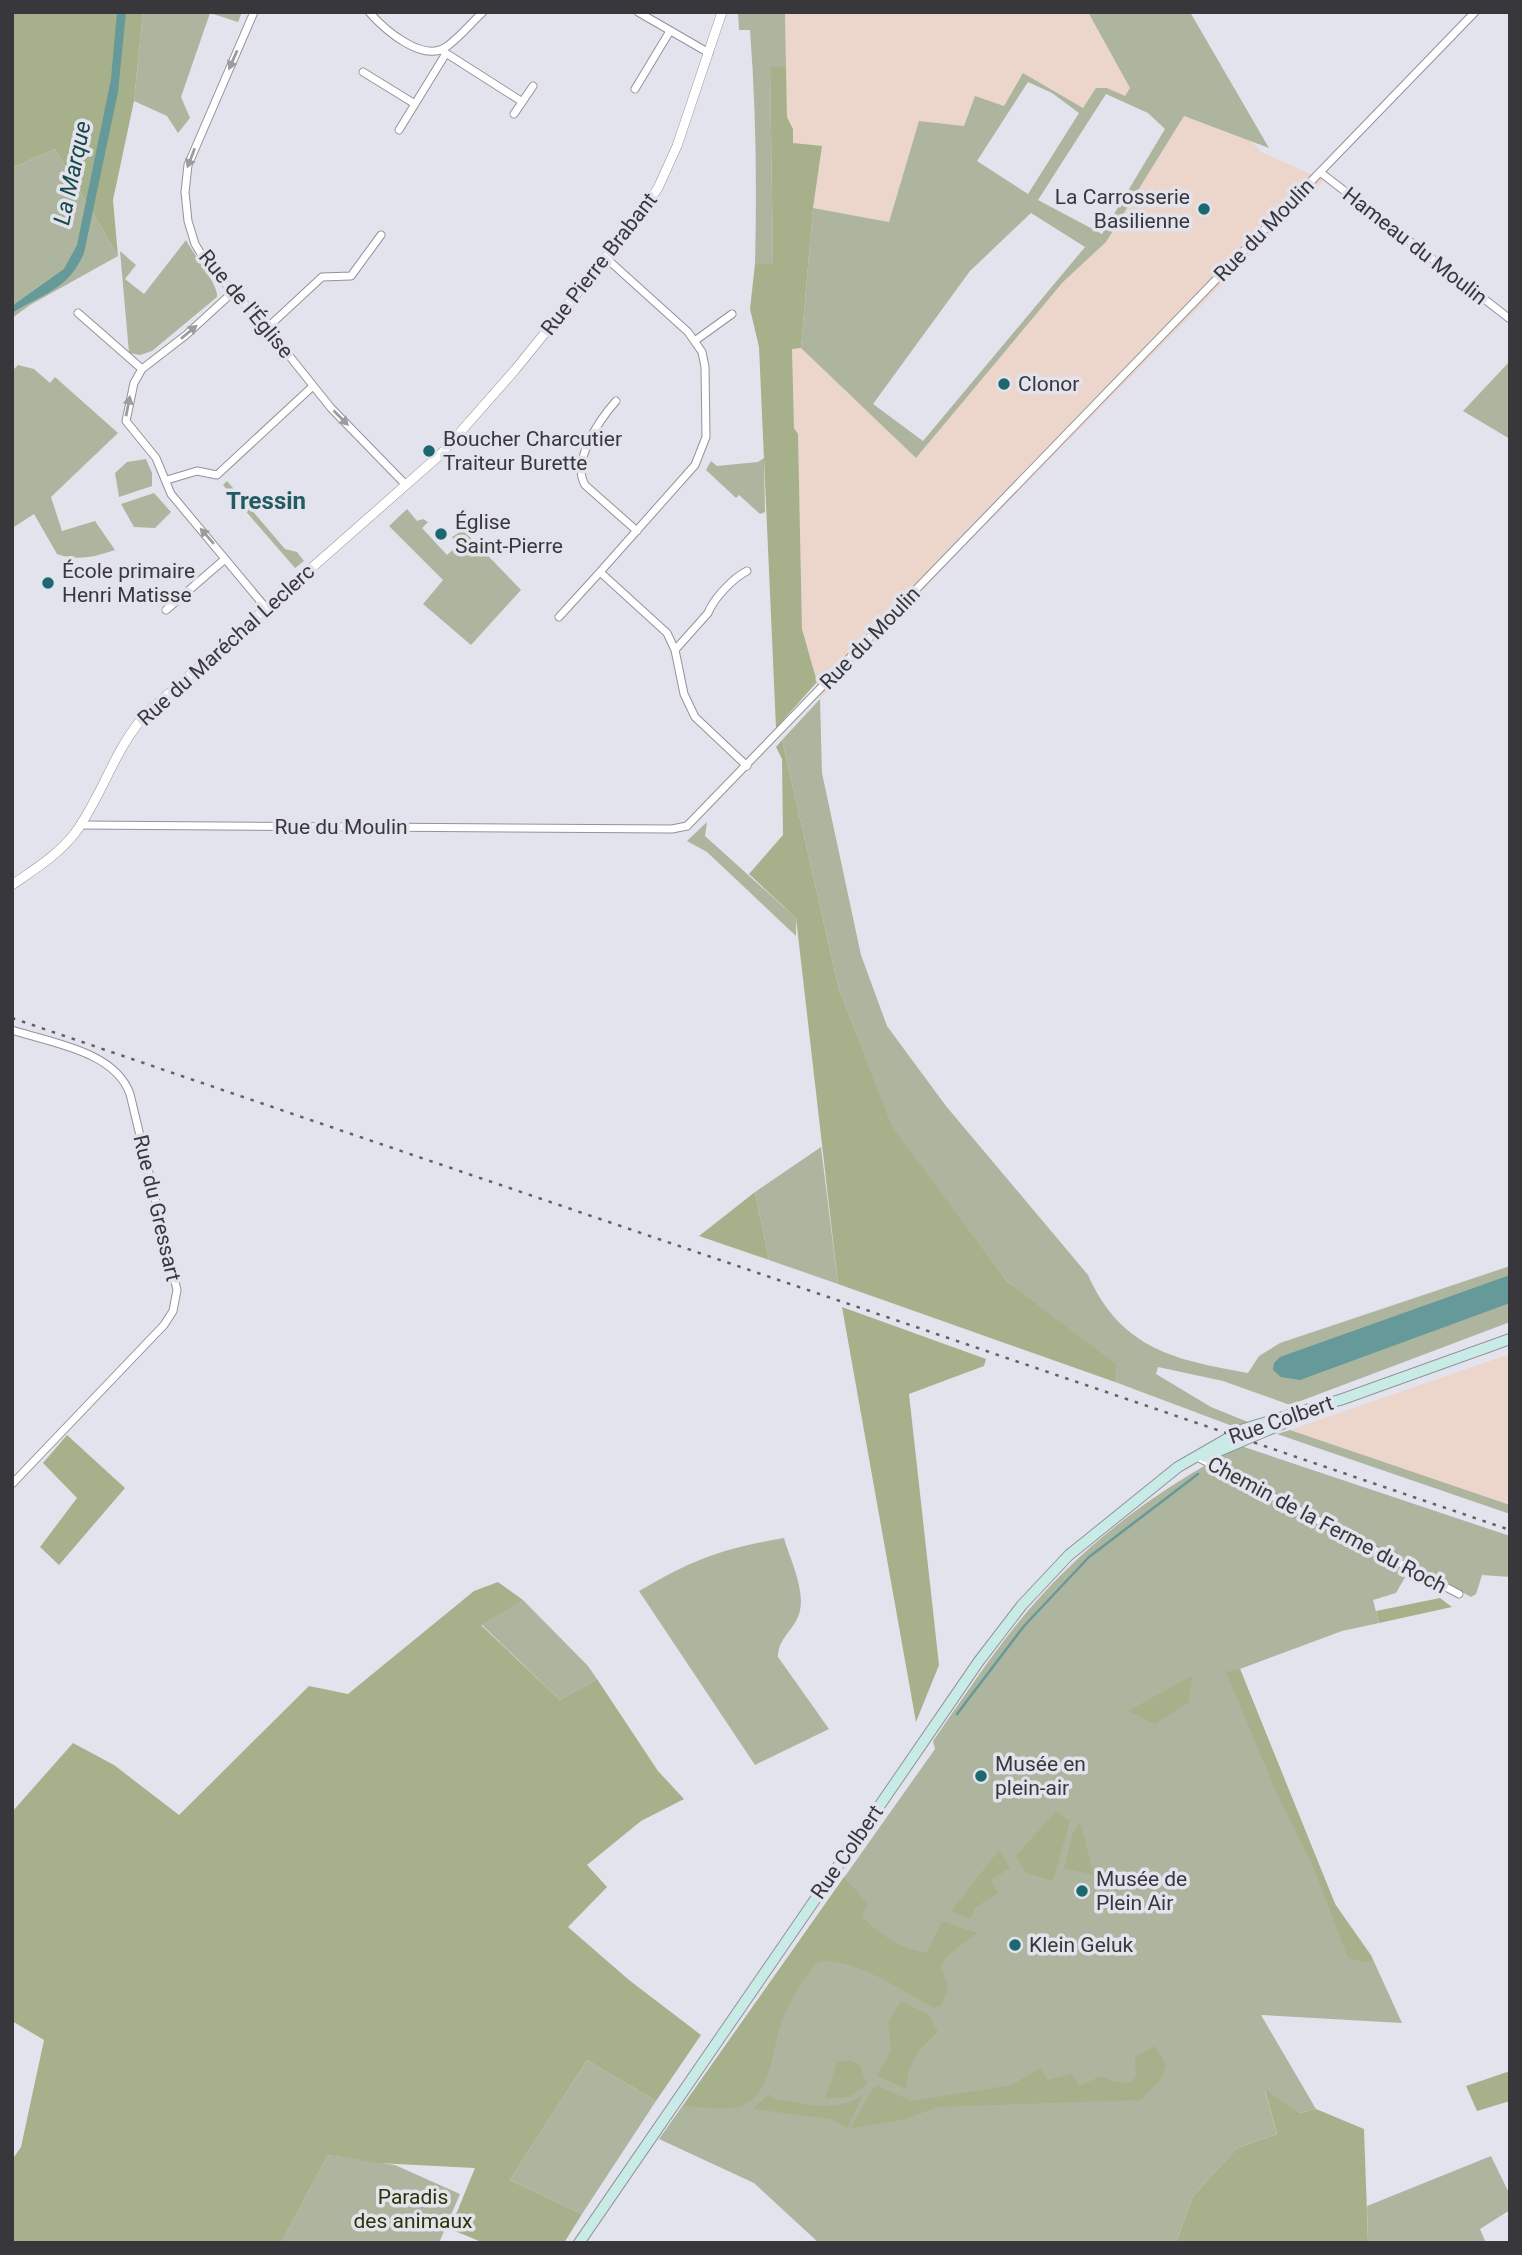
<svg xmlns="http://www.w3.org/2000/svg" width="1522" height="2255" viewBox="0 0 1522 2255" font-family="Roboto,sans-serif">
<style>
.industrial{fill:#ecd5ca}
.green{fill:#aeb59e;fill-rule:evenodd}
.forest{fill:#a6b18b}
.water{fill:#699}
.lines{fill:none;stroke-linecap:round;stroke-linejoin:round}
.stream{stroke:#699;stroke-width:2.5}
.minor-casing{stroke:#92939b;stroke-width:9}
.tertiary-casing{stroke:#92939b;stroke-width:10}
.secondary-casing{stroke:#92939b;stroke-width:12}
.minor{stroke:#fff;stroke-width:7}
.tertiary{stroke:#fff;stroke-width:9}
.secondary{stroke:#c9ebe6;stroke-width:10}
.rail{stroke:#616166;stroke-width:2.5;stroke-dasharray:3.5 7;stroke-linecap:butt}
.oneway{fill:#9c9c9e}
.poi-dot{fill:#1b686f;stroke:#e3e3ed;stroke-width:2.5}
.labels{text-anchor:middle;stroke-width:7;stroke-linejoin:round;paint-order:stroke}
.poi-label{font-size:21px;fill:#38383c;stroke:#e3e3ed;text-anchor:start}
.street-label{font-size:21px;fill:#38383c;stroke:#e3e3ed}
.park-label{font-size:21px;fill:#2c3507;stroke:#e3e3ed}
.water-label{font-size:23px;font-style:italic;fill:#184848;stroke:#e3e3ed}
.quarter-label{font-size:24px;font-weight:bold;fill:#225c62;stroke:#e3e3ed}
</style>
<rect width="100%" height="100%" fill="#e3e3ed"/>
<path class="industrial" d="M785 12H1088L1130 88 1125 97 1107 88 1083 108 1023 74 1004 106 964 126 919 121 889 222 813 208 822 146 793 144V129L787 117Z
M1184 116 1251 141 1261 152 1324 180 953 558 820 699 802 629 798 434 794 428 792 348H801L916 458 1063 282 1106 242Z
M1510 1354V1505L1290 1430Z"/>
<path class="green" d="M143 12H242L238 22 210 13 181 97 190 118 178 133 167 116 134 101Z
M738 12H785L786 66 770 68 773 264H755C757 185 756 108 750 30H739Z
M1088 12H1190L1269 148 1184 116 1106 242 1063 282 916 458 801 348 813 208 889 222 919 121 964 126 975 96 1004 106 1023 73 1083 108 1096 88H1107L1125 96 1130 88ZM1028 82 1052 93 1079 113 1028 194 977 161ZM1106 94 1148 113 1165 129 1102 234 1038 200ZM1031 213 1085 247 923 441 873 404 970 271Z
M55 149 118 256 30 305 12 318V168Z
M186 240C193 254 219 285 217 297L152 351 140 355 129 353 120 251 136 265 125 279 144 294Z
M1510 361V439L1463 411Z
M18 365 34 369 50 383 55 377 118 433 51 497 62 531 95 521 115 550C95 557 77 561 57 554L34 514 14 527 12 523V371Z
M764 458 765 512 760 514 739 495 736 498 706 470 711 461 717 466 758 462Z
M146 459 152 473V486L119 497 115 473 127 462Z
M227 481 285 549 297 552 304 561 295 568 223 485Z
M154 493 171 512 155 528 134 527 121 504Z
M407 509 417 521 423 519 428 522 422 528 447 555 457 546 452 537 463 530 521 590 471 645 423 604 443 580 389 526Z
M820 699 822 773 861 955 887 1026 946 1106 1088 1275C1121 1349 1175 1360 1248 1373L1259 1356 1280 1343 1510 1266V1322L1290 1405 1223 1381 1158 1367 1156 1374 1211 1407 1248 1422 1235 1427 1115 1382V1364L1008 1282 893 1129 839 989 782 740Z
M707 822 705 836 796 918V936L707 852 687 841Z
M821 1147 838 1284 769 1260 755 1192Z
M1290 1430 1510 1505V1514L1277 1434Z
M1241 1446 1510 1536V1577L1482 1575 1476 1594 1471 1597 1412 1565 1396 1593 1373 1600 1379 1623 1342 1631 1240 1669 1335 1904 1371 1955 1402 2023 1261 2015 1316 2109 1300 2113 1265 2091 1277 2134 1237 2148 1193 2196 1176 2243H819L754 2183 659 2139 935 1749 933 1741C961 1701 987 1661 1017 1624 1077 1549 1156 1489 1241 1446Z
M784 1538C790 1560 809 1596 797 1619 790 1633 778 1640 778 1657L829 1729 755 1765 639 1591C694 1559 720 1549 784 1538Z
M523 1600 588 1666 597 1679 560 1700 481 1624Z
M587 2060 656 2101 582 2214 510 2180Z
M328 2155 395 2165 460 2194 439 2243H281Z
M1491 2156 1510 2195V2210L1480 2229 1486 2243H1364L1368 2240 1367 2206Z"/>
<path class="forest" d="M12 12H143L134 101 113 200 118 256 55 149 12 168Z
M786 66 787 117 793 129V143L822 146 813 208 801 348 792 349 794 428 798 434 802 629 817 682 776 728 759 347 750 309 755 264H773L770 67Z
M782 740 839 989 893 1128 1008 1282 1116 1364 1115 1382 838 1284 796 918 749 874 783 835 782 759 776 747Z
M755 1192 769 1260 699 1236Z
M842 1307 986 1359 984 1366 909 1394 939 1665 916 1722Z
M67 1435 125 1488 59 1565 40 1547 77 1498 43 1463Z
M498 1582 523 1600 481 1625 560 1700 597 1679 658 1771 684 1799 641 1821 587 1865 607 1887 568 1927 629 1980 701 2035 656 2101 587 2060 510 2180 582 2214 564 2243H484L450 2229 475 2168 377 2163 328 2155 281 2243H12V2160L21 2147 44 2040 12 2021V1812L73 1743 114 1765 179 1815 309 1686 348 1694 474 1591Z
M1440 1598 1452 1607 1379 1623 1376 1611Z
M1240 1669 1335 1904 1373 1960 1364 1962 1348 1958 1314 1869 1277 1794 1226 1672Z
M1193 1675 1188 1703 1155 1724 1128 1711Z
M1056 1811 1070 1821 1053 1881 1026 1873 1016 1856Z
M1080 1822 1094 1875 1064 1868 1073 1832Z
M999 1850 1010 1868 991 1880 998 1893 976 1907 970 1919 951 1911Z
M844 1877 868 1904 862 1915C877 1934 904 1951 927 1952L942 1921 977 1933 947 1956 941 1966 948 1986 942 2005 934 2008C903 1992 853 1956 818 1962 802 1979 790 1999 782 2021 771 2050 774 2090 742 2106 732 2111 696 2107 683 2106Z
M901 2001 928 2014 938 2032C917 2050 909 2062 906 2089L877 2076 891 2050 888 2023Z
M1155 2046 1166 2065 1161 2079 1141 2100 937 2107 906 2119 850 2129 872 2090 877 2086 912 2101 1012 2085 1040 2068 1048 2080 1072 2074 1079 2086 1101 2076 1115 2082 1129 2083 1136 2077 1135 2057Z
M849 2060 859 2064 867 2084 850 2097 825 2099 837 2062Z
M1510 2071V2101L1477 2111 1466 2086Z
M1265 2090 1300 2113 1316 2109 1364 2129 1368 2241 1176 2243 1193 2196 1237 2148 1277 2134Z
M769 2094 774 2099C806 2103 836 2114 864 2094L847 2128 830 2119 753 2109Z"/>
<path class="water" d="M117 12H126L118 92 84 253C68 290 44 293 12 313V306L64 269 77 245 111 79Z
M1510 1275V1303L1300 1380 1281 1377 1273 1370 1274 1363 1280 1357Z"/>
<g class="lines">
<path class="stream" d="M957 1714 1024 1626 1089 1557 1198 1474"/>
<defs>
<path id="minor" d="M254 12 188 165 185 192 188 221 195 244 208 265 267 328 331 408 405 484
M369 12C384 29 422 63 446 47 459 38 471 23 483 12
M638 12 709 53
M441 50 521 101
M363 72 415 104
M635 89 670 31
M514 114 533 86
M399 130 445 55
M1320 172 1510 319
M606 258 688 332 702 352 705 367 706 437 695 465 600 572 667 633 675 650 684 694 695 717 747 766
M233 292 186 335 142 369 134 383 126 421 156 458 171 494 266 608
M78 313 142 369
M267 328 322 277 351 276 381 235
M696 340 732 314
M616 401C600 419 571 461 585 485L637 531
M167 480 197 471 217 475 313 386
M166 610 225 559
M559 617 600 572
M675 650 708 613C714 598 733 578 747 571
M80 825 672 829 687 826 1475 12
M12 1030C51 1043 115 1051 130 1094L177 1290 173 1311 164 1325 12 1484
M1199 1458 1459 1594"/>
<path id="tertiary" d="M12 885C35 869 58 855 75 833 103 795 115 746 148 712L441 454 515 370 636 220 658 188 677 146 722 12"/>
<path id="secondary" d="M1340 1400 1510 1339
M1205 1457 1296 1418
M579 2243 979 1661 1022 1605 1069 1555 1178 1467 1244 1429 1346 1398"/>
</defs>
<use href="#minor" class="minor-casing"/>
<use href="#tertiary" class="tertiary-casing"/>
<use href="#secondary" class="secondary-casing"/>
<use href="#minor" class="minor"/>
<use href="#tertiary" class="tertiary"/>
<use href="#secondary" class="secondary"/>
<path class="rail" d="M12 1018 1510 1530"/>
</g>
<defs><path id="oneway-solid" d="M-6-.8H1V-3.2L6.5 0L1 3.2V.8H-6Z" transform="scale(1.75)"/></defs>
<g class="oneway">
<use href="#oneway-solid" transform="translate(233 60) rotate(114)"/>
<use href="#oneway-solid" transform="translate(191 158) rotate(111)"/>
<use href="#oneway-solid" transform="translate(189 332) rotate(-40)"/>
<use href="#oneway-solid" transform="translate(128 406) rotate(-79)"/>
<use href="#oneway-solid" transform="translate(341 418) rotate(45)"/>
<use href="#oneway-solid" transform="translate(207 536) rotate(-131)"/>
</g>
<g class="poi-dot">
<circle cx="1204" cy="209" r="7"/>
<circle cx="1004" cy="384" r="7"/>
<circle cx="429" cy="451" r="7"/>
<circle cx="441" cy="534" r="7"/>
<circle cx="48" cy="583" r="7"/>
<circle cx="981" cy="1776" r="7"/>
<circle cx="1082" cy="1891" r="7"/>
<circle cx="1015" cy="1945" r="7"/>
</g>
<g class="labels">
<g class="poi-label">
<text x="1190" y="204" text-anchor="end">La Carrosserie<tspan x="1190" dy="24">Basilienne</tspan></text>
<text x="1018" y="391">Clonor</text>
<text x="443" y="446">Boucher Charcutier<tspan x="443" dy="24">Traiteur Burette</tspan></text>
<text x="455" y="529">Église<tspan x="455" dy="24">Saint-Pierre</tspan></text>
<text x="62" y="578">École primaire<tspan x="62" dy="24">Henri Matisse</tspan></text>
<text x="995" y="1771">Musée en<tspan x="995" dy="24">plein-air</tspan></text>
<text x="1096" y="1886">Musée de<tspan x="1096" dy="24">Plein Air</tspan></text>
<text x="1029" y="1952">Klein Geluk</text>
</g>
<g class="street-label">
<text transform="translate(1264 230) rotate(-46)" y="7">Rue du Moulin</text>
<text transform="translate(1415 246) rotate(38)" y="7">Hameau du Moulin</text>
<text transform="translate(599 264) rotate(-52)" y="7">Rue Pierre Brabant</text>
<text transform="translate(246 304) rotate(50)" y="7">Rue de l'Église</text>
<text transform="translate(870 638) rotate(-46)" y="7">Rue du Moulin</text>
<text transform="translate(226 645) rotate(-42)" y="7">Rue du Maréchal Leclerc</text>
<text x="341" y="834">Rue du Moulin</text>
<text transform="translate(157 1208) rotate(77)" y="7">Rue du Gressart</text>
<text transform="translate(1281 1420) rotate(-19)" y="7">Rue Colbert</text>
<text transform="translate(1327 1525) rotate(28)" y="7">Chemin de la Ferme du Roch</text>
<text transform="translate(847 1852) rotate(-55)" y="7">Rue Colbert</text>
</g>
<g class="park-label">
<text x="413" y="2204">Paradis<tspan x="413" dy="24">des animaux</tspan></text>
</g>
<g class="water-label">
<text transform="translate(72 173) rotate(-78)" y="8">La Marque</text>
</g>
<g class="quarter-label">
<text x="266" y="509">Tressin</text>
</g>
</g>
<rect width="1522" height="2255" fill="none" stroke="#38383c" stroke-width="28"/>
</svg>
